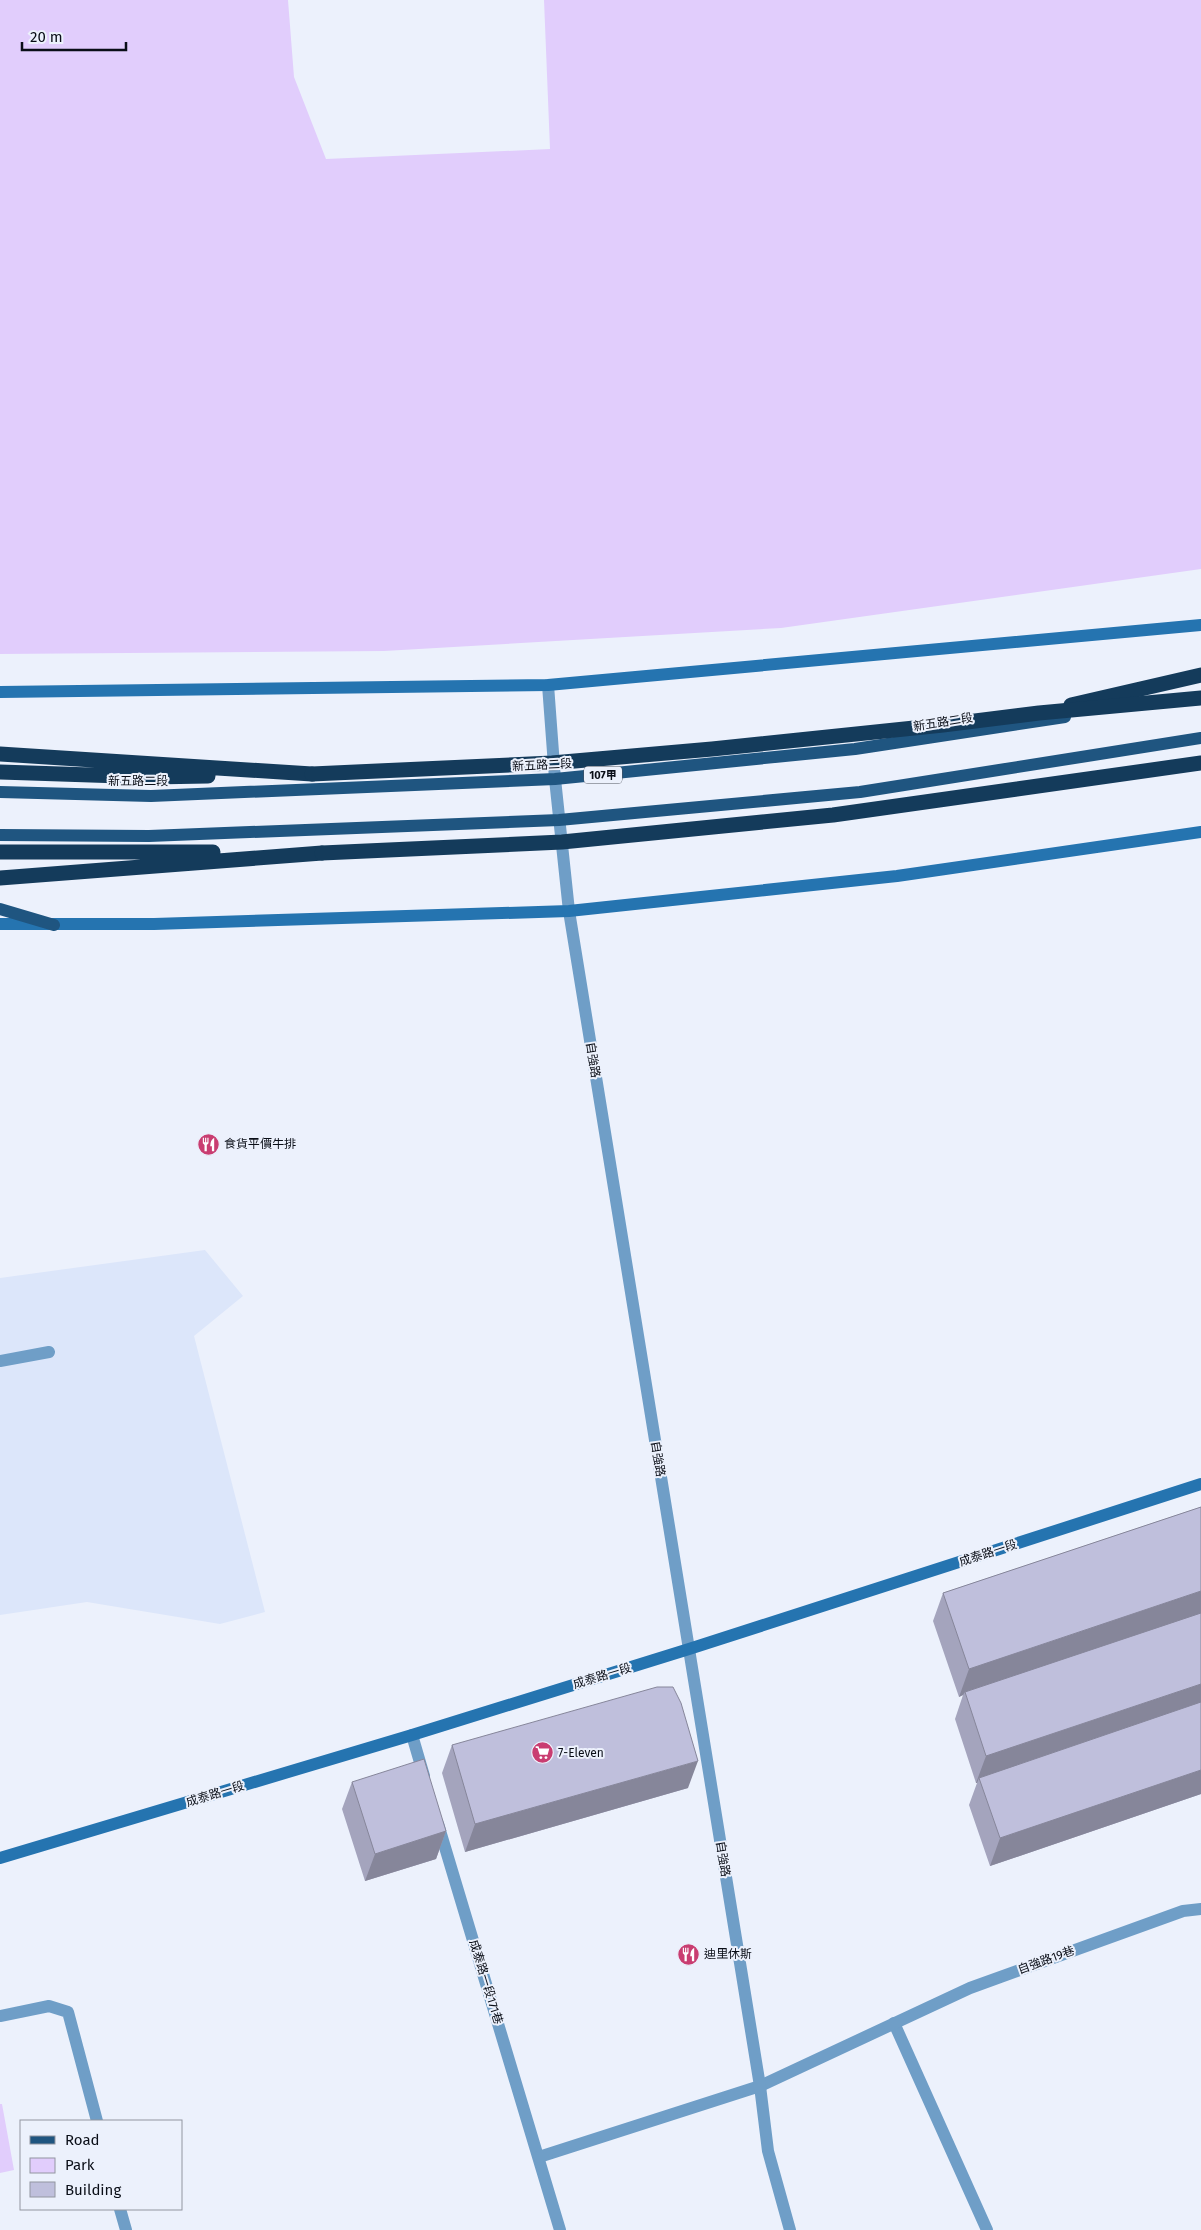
<svg xmlns="http://www.w3.org/2000/svg" width="1201" height="2230" viewBox="0 0 1201 2230" font-family="'Fira Sans','Noto Sans TC',sans-serif">
<style>
.built{fill:#dce6fa}
.green{fill:#e1cdfc}
.lines{fill:none;stroke-linecap:round;stroke-linejoin:round}
.service{stroke:#6f9ec7;stroke-width:12}
.minor{stroke:#6f9ec7;stroke-width:12}
.tertiary{stroke:#6f9ec7;stroke-width:12}
.secondary{stroke:#2574b0;stroke-width:12}
.primary{stroke:#1f5580;stroke-width:12}
.motorway{stroke:#143b5b;stroke-width:15}
.motorway-bridge{stroke:#143b5b;stroke-width:15}
.wall{fill:#a4a4bd}
.shaded-wall{fill:#86869a}
.building{fill:#bfbfdc;stroke:#86869a}
.labels{text-anchor:middle;stroke-width:4;stroke-linejoin:round;paint-order:stroke}
.shield{fill:#ecf1fc;stroke:#4e525c;stroke-width:1}
.shield-label{font-size:11px;font-weight:bold;fill:#0a0e17}
.street-label{font-size:12px;fill:#0a0e17;stroke:#ecf1fc}
.poi-label{font-size:12px;fill:#0a0e17;stroke:#ecf1fc;text-anchor:start}
</style>
<rect width="100%" height="100%" fill="#ecf1fc"/>
<path class="built" d="M205 1250 243 1296 194 1336 265 1612 220 1624 87 1602 0 1615V1278Z"/>
<path class="green" d="M0 0H288L294 77 326 159 550 149 544 0H1201V569L781 628 384 651 0 654Z
M0 2104H2L14 2170 0 2173Z"/>
<g class="lines">
<path class="service" d="M0 1361 49 1352
M412 1735 424 1776
M438 1824 560 2230
M0 2016 49 2006 68 2012 97 2121
M894 2023 987 2230
M120 2209 126 2230"/>
<path class="minor" d="M539 2157 760 2086 970 1988 1183 1911 1201 1909"/>
<path class="tertiary" d="M548 685 555 779 569 911 760 2086 768 2151 790 2230"/>
<path class="secondary" d="M0 692 548 685 1201 625
M0 924H154L569 911 897 876 1201 832
M0 1858 412 1735 689 1649 1201 1484"/>
<path class="primary" d="M0 792 151 796 555 779 855 749 1065 717
M0 835 149 836 559 820 860 792 1201 738
M0 909 54 925"/>
<path class="motorway" d="M1071 705 1201 675
M0 754 312 774
M0 772 151 777 208 776
M0 852H213
M0 878 322 853"/>
<path class="motorway-bridge" d="M312 774 552 763 712 749 943 725 1039 713 1201 698
M322 853 562 842 833 815 1201 763"/>
</g>
<path class="wall" d="M1201 1507V1794L990 1866 969 1805 977 1783H976L955 1719 963 1695 959 1697 933 1621 943 1593Z
M452 1745 688 1788 465 1852 442 1773Z
M352 1782 446 1831 436 1859 365 1881 342 1809Z"/>
<path class="shaded-wall" d="M1201 1591V1616L965 1692 963 1695 959 1697 969 1669Z
M1201 1684V1708L979 1778 977 1783H976L986 1756Z
M698 1761 688 1788 465 1852 475 1824Z
M1201 1770V1794L990 1866 1000 1838Z
M446 1831 436 1859 365 1881 375 1854Z"/>
<path class="building" d="M1201 1507V1591L969 1669 943 1593Z
M1201 1613V1684L986 1756 965 1692Z
M657 1687H673L681 1703 698 1761 475 1824 452 1745Z
M1201 1702V1770L1000 1838 979 1778Z
M424 1759 446 1831 375 1854 352 1782Z"/>
<defs>
<symbol id="restaurant-disc" viewBox="-11 -11 22 22"><circle r="9.5" fill="#c93d71" stroke="#ecf1fc"/><path d="M-5-6h1v4h1v-4h1v4h1v-4h1v5L-1.5 .5V6h-2V.5L-5-1ZM5-6V6H3V1.5H1.5Q1.5-4 5-6Z" fill="#fff"/></symbol>
<symbol id="supermarket-disc" viewBox="-11 -11 22 22"><circle r="9.5" fill="#c93d71" stroke="#ecf1fc"/><path d="M-6-5.5h2.5l.6 2H6L4.5 2H-2.5L-4.4-4H-6ZM-1.5 3.2a1.3 1.3 0 1 0 .1 0ZM3 3.2a1.3 1.3 0 1 0 .1 0Z" fill="#fff"/></symbol>
</defs>
<g fill-rule="evenodd">
<use href="#restaurant-disc" x="196" y="1132" width="25" height="25"/>
<use href="#supermarket-disc" x="530" y="1740" width="25" height="25"/>
<use href="#restaurant-disc" x="676" y="1942" width="25" height="25"/>
</g>
<g class="labels">
<rect class="shield" x="584" y="766.5" width="38" height="17" rx="4"/>
<g class="shield-label">
<text x="603" y="779">107甲</text>
</g>
<g class="street-label">
<text transform="translate(943 722) rotate(-9)" y="4">新五路二段</text>
<text transform="translate(542 765) rotate(-3)" y="4">新五路二段</text>
<text x="138" y="785">新五路二段</text>
<text transform="translate(593 1060) rotate(81)" y="4">自強路</text>
<text transform="translate(658 1459) rotate(81)" y="4">自強路</text>
<text transform="translate(988 1553) rotate(-18)" y="4">成泰路一段</text>
<text transform="translate(602 1676) rotate(-17)" y="4">成泰路一段</text>
<text transform="translate(215 1794) rotate(-17)" y="4">成泰路一段</text>
<text transform="translate(723 1859) rotate(81)" y="4">自強路</text>
<text transform="translate(1046 1960) rotate(-20)" y="4">自強路19巷</text>
<text transform="translate(486 1982) rotate(73)" y="4">成泰路一段171巷</text>
</g>
<g class="poi-label">
<text x="224" y="1148">食貨平價牛排</text>
<text x="558" y="1757">7-Eleven</text>
<text x="704" y="1958">迪里休斯</text>
</g>
</g>
<rect x="20" y="2120" width="162" height="90" fill="#ecf1fc" stroke="#9296a0"/>
<rect x="30" y="2136" width="25" height="8" fill="#1f5580" stroke="#9296a0"/>
<text x="65" y="2145" font-size="15" fill="#0a0e17">Road</text>
<rect x="30" y="2158" width="25" height="15" fill="#e1cdfc" stroke="#9296a0"/>
<text x="65" y="2170" font-size="15" fill="#0a0e17">Park</text>
<rect x="30" y="2182" width="25" height="15" fill="#bfbfdc" stroke="#9296a0"/>
<text x="65" y="2195" font-size="15" fill="#0a0e17">Building</text>
<path d="M22 42v8h104v-8" fill="none" stroke="#0a0e17" stroke-width="2.5"/>
<text x="30" y="42" font-size="15" fill="#0a0e17" stroke="#ecf1fc" stroke-width="4" paint-order="stroke">20 m</text>
</svg>
